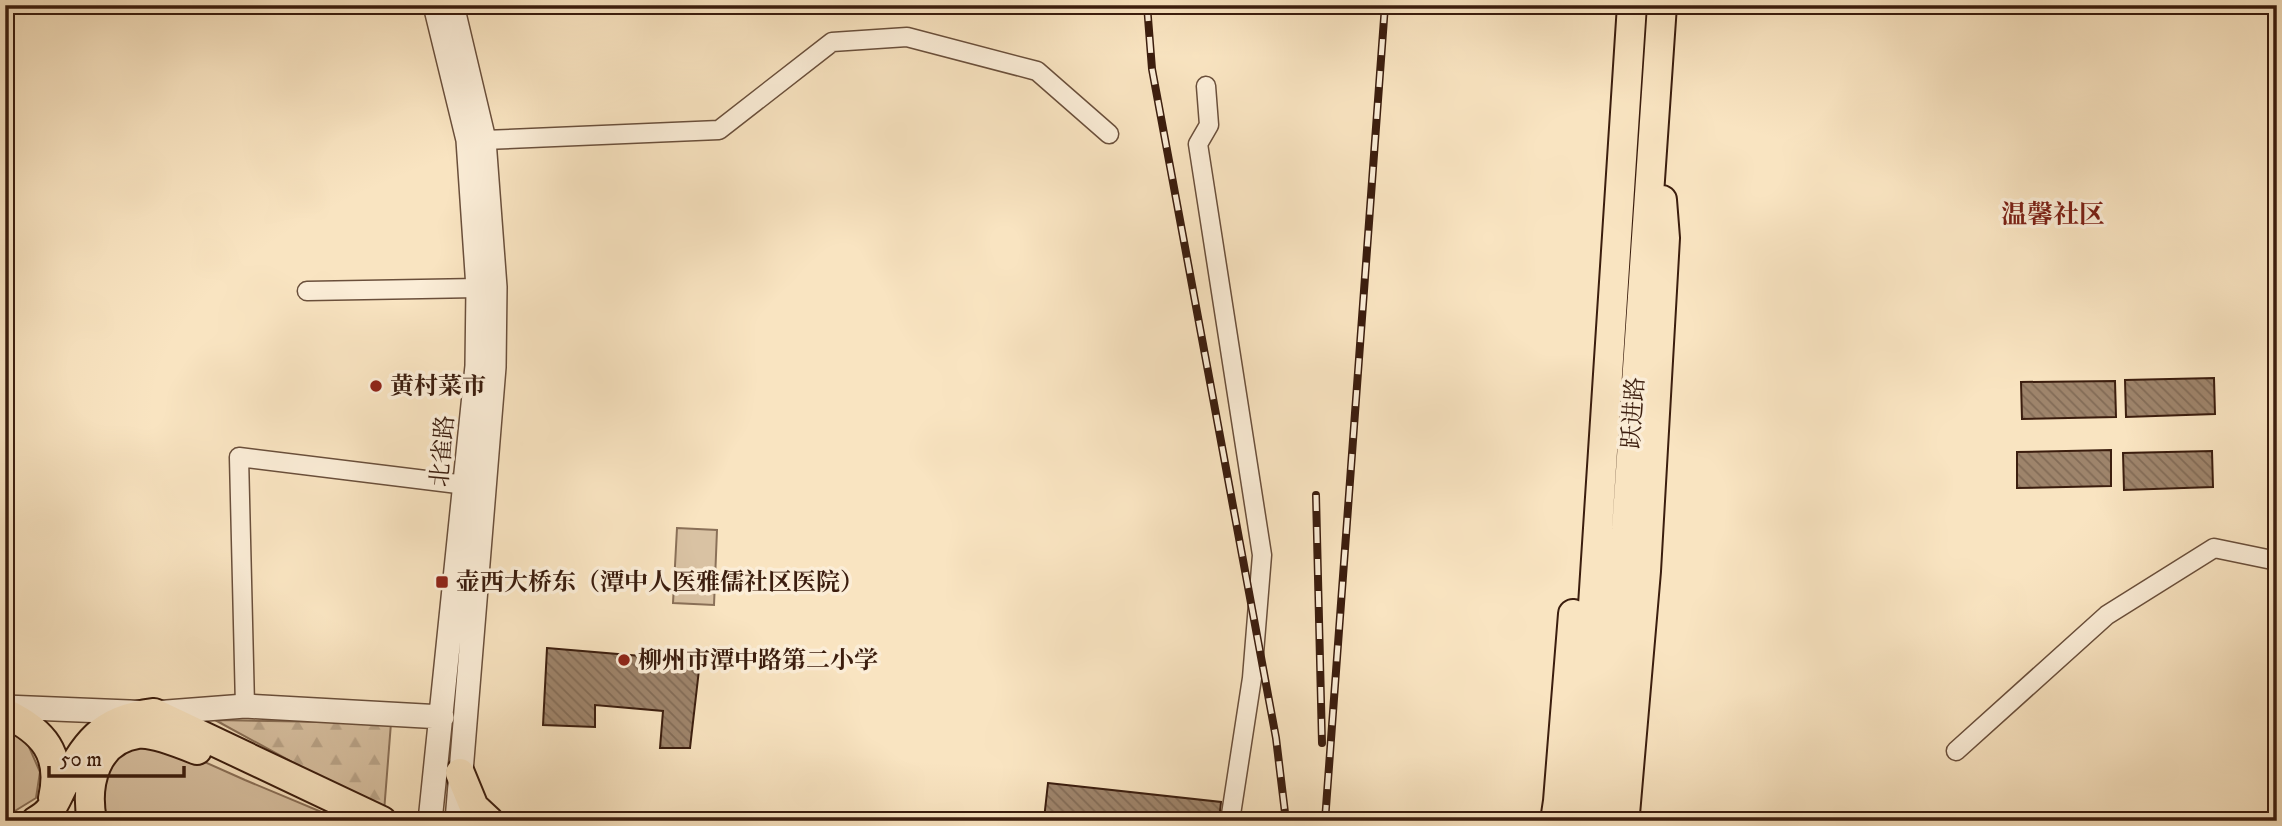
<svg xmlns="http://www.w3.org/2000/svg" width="2282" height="826" viewBox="0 0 2282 826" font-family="'IM FELL DW Pica','Noto Serif SC',serif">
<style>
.green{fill:#d9c2a3;stroke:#8a7058;stroke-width:2}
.forest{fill:url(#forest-firs);stroke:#8a7058;stroke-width:2}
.building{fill:url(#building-back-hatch);stroke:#3b1d0e;stroke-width:2}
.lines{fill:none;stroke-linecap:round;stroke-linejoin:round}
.minor-casing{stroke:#6a4f3b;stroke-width:21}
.tertiary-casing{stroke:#6a4f3b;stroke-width:26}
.primary-casing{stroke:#3b1d0e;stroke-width:32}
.minor{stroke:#fbedd7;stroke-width:18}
.tertiary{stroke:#fbedd7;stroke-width:23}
.primary{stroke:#f9e4c1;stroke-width:28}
.rail-casing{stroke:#3b1d0e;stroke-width:8}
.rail{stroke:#fbedd7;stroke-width:5;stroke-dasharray:16;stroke-linecap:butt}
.poi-dot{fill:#8f2418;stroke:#fbedd7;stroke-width:2.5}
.labels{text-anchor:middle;stroke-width:7;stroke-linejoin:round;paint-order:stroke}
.poi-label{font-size:24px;font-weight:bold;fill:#3b1d0e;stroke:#fbedd7;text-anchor:start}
.street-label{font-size:24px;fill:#3b1d0e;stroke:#fbedd7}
.neighbourhood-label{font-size:26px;font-weight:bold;fill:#7a1f14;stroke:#fbedd7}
</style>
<defs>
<pattern id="forest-firs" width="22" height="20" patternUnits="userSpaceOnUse" patternTransform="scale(1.75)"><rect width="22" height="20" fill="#d9c2a3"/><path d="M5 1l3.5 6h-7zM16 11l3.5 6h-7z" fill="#bba68b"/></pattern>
<pattern id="building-back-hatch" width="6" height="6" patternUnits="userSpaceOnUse" patternTransform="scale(1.75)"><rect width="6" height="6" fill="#9e846b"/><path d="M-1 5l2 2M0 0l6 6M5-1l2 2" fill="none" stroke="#826b56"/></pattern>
</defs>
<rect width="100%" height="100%" fill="#f9e4c1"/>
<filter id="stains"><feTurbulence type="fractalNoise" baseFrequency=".00286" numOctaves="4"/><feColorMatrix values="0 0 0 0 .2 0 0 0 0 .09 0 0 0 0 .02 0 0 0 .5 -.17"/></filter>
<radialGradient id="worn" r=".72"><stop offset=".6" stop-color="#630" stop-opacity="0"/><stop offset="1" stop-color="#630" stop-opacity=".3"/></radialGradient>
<path class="green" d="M677 528 717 530 714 605 673 603Z
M5 731 26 740 40 772 36 798 5 817Z
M141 740 171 747 245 780 343 821H107C95 802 103 770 118 754 123 748 134 744 141 740Z"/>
<path class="forest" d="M215 720 391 723 384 812Z"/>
<path class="building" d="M2214 378 2215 414 2126 417 2125 380Z
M2115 381 2116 417 2022 419 2021 382Z
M2111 450V486L2017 488V452Z
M2212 451 2213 487 2124 490 2123 453Z
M547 648 700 661 690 748H660L663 711 595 705V727L543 725Z
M1048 783 1221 802 1219 821H1063L1044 819Z
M2065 812 2190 821H2065Z"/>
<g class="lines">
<defs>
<path id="minor" d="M1206 86 1209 125 1198 144 1262 555 1252 678 1230 821
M484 140 719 130 832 42 907 37 1037 71 1109 134
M307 291 478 288
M245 706 239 457 466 485
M1956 751 2107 615 2214 548 2277 561"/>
<path id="tertiary" d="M452 5 484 140 495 287 494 367 457 821
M5 707 154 713 245 706 442 717
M430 821 477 366 478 288 468 140 435 5"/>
<path id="primary" d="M5 713C43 731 63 754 53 798
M460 773 474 807 489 821
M36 821C52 812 54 804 62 788 85 744 100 719 154 713L382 821
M92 821C85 784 95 740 138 734 153 732 182 744 197 750
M1555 821 1558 801 1573 614
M1579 821 1632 5
M1606 821 1662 5
M1627 821 1625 814 1646 571 1665 238 1662 200"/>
</defs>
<use href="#minor" class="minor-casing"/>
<use href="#tertiary" class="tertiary-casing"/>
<use href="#primary" class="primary-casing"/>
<use href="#minor" class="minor"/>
<use href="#tertiary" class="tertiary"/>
<use href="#primary" class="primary"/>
<defs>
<path id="rail" d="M1147 5 1152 69 1276 738 1286 821
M1316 495 1322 743
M1325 821 1385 5"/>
</defs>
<use href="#rail" class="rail-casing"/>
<use href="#rail" class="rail"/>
</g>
<g class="poi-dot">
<circle cx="376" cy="386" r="7"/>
<rect x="435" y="575" width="14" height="14" rx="3.5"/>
<circle cx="624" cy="660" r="7"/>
</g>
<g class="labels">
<g class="poi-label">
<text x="390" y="394">黄村菜市</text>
<text x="456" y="590">壶西大桥东（潭中人医雅儒社区医院）</text>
<text x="638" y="668">柳州市潭中路第二小学</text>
</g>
<g class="street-label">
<text transform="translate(1633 413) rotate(-86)" y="8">跃进路</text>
<text transform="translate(442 451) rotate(-85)" y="8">北雀路</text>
</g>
<g class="neighbourhood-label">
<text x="2053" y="223">温馨社区</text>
</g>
</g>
<rect width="2282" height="826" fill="none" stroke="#f9e4c1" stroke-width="28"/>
<rect x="7" y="7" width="2268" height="812" fill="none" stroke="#3b1d0e" stroke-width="3.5"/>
<rect x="14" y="14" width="2254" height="798" fill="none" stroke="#3b1d0e" stroke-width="2"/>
<path d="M49 766v10h135v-10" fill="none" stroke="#3b1d0e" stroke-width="3.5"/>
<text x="60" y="766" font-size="21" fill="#3b1d0e" stroke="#fbedd7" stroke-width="5" paint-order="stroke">50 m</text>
<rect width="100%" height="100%" filter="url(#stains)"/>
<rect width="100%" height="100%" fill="url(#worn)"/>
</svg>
